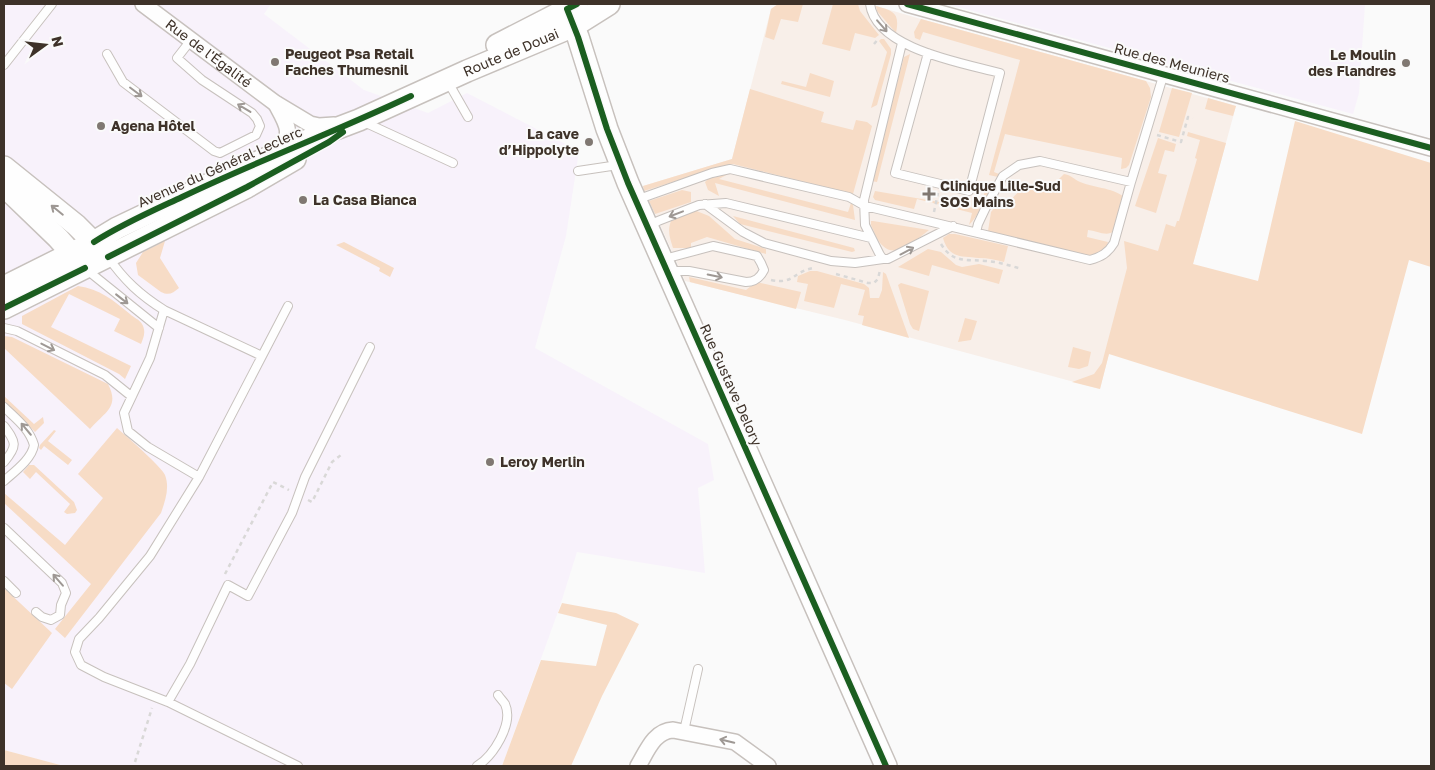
<svg xmlns="http://www.w3.org/2000/svg" width="1435" height="770" viewBox="0 0 1435 770" font-family="'Golos Text',sans-serif">
<style>
.commercial{fill:#f8f2fb}
.built{fill:#f8efe9}
.green{fill:#f7dcc6}
.lines{fill:none;stroke-linecap:round;stroke-linejoin:round}
.lane-casing{stroke:#c7c1bd;stroke-width:10}
.street-casing{stroke:#c7c1bd;stroke-width:18}
.secondary-casing{stroke:#c7c1bd;stroke-width:24}
.path{stroke:#d9d8d7;stroke-width:2.5;stroke-dasharray:4 4;stroke-linecap:butt}
.lane{stroke:#fefefe;stroke-width:8}
.street{stroke:#fefefe;stroke-width:15}
.secondary{stroke:#fefefe;stroke-width:21}
.cycleway-casing{stroke:#fafafa;stroke-width:9}
.cycleway{stroke:#1b5e20;stroke-width:6}
.oneway{stroke:#9e9894}
.poi-dot{fill:#807872;stroke:#fafafa;stroke-width:2}
.labels{text-anchor:middle;stroke-width:4;stroke-linejoin:round;paint-order:stroke}
.street-label{font-size:14px;fill:#3e3229;stroke:#fafafa}
.poi-label{font-size:14px;font-weight:bold;fill:#3e3229;stroke:#fafafa;text-anchor:start}
</style>
<rect width="100%" height="100%" fill="#fafafa"/>
<path class="commercial" d="M4 4H271L264 14 364 90 428 113 467 93 579 151 566 236 535 348 708 444 714 480 698 488 705 573 577 552 559 609 502 766H64L4 750Z
M947 4H1365L1359 93 1353 114Z"/>
<path class="built" d="M778 4H874L876 6 921 19 1236 106 1193 264 1136 248 1100 389 845 320 685 281 643 186 732 159 771 9Z"/>
<path class="green" d="M778 4H803L798 22 781 19 774 40 765 37 771 9Z
M833 4H858L860 11 879 35 875 38 855 33 850 51 822 44Z
M876 6C894 11 900 13 896 33L877 11Z
M921 19 1146 81 1150 88 1151 97 1129 165 1126 168 1121 169 1122 158 1005 134 994 172 999 174 998 177 989 175 1020 60 923 32 920 40 915 38 914 32Z
M881 39H884L891 49V54L877 105 871 108 887 52 879 41Z
M910 54 877 182 871 181 904 57Z
M810 73 834 81 830 97 781 84 782 81 806 87Z
M1172 88 1192 93 1179 137 1159 132Z
M750 89 824 112 821 122 853 130 856 120 867 122 872 126 853 194 733 164 723 166 644 191 643 186 732 159Z
M1208 98 1236 106 1233 116 1205 109Z
M1295 121 1431 163V267L1409 260 1362 434 1109 354 1100 389 1072 382 1094 374 1102 363 1127 268 1124 241 1158 251 1166 224 1175 227 1177 221H1179L1197 159 1195 158 1200 140 1187 136 1188 132 1226 143 1193 264 1258 281Z
M1158 138 1176 144 1174 152 1165 150 1158 173 1167 175 1156 213 1135 206Z
M728 174 719 179 848 212 851 203 853 205 855 220 715 183 719 196 708 190 705 182 708 179Z
M1064 174C1070 175 1073 178 1078 181 1092 188 1112 187 1124 197L1114 231C1107 237 1097 231 1088 230L1087 237 1108 242C1105 254 1093 256 1082 255L988 231 991 212 996 206 1006 208C1018 186 1033 182 1056 182Z
M986 187 990 191C984 202 978 216 969 225L972 213 917 199 914 209 875 200 873 197 875 191 980 209Z
M682 190 691 192V202L655 214 649 201Z
M694 210 709 216 735 239 766 249V254L707 237 691 243V248H673C670 238 667 231 671 221Z
M733 216 854 248 855 251 852 252 740 224Z
M871 221H873L929 230C918 238 897 260 883 246 877 241 874 231 871 225Z
M949 234H955L1008 246 1004 262C996 260 988 258 979 258 962 256 949 259 943 238Z
M165 241 160 258 179 288C173 293 169 296 161 292L138 275 136 263 143 252Z
M344 242 394 268 390 277 379 271 380 268 336 245Z
M928 249 941 252 956 265 962 267 979 264 1003 270 999 284 932 265 929 276 898 267Z
M810 271H817L864 284 869 288 870 298H879L882 290 883 272 886 274 909 338 862 325 864 316 858 315 865 290 841 284 834 308 804 301 808 284 797 282 798 276Z
M689 277 746 290 756 282 801 292 796 309 690 282Z
M901 283 929 291 919 331 913 329 910 324 898 285Z
M78 286C100 289 113 300 130 314 133 317 140 320 142 324 146 331 144 337 141 344L114 331 120 319 69 294 51 327 131 366 125 379 119 374 22 324V316Z
M965 318 977 321 971 340 958 342Z
M4 336 12 337 108 384C120 407 105 412 90 429L4 348Z
M1073 347 1091 352 1088 366 1079 369 1068 367Z
M4 396 34 424 43 417 44 423 35 432 4 401Z
M117 428C126 436 162 467 165 475 170 488 165 501 161 513L65 638 55 629 91 584 4 503V493L65 545 103 498 78 474Z
M54 430 56 431 48 441 72 460 68 465 44 446 41 450 39 448 40 445Z
M29 465H34L74 502 77 510 75 513 67 514 64 512 70 504 36 472 30 479 23 472Z
M4 588 52 633 12 689 4 683Z
M562 603 616 613 639 624 602 696 571 766H502L541 660 596 666 607 625 558 613Z
M4 750 64 766H4Z"/>
<g class="lines">
<defs>
<path id="lane" d="M870 4C876 49 963 63 1000 73L969 191 895 173 928 53
M902 43 864 200 865 225 880 255 883 259H888L953 226
M107 54 123 82 214 151 220 153 256 135 260 126 257 119 252 113 202 80 177 58 191 40
M4 65 52 4
M448 82 468 117
M364 122 453 163
M578 171 618 165
M636 200 712 173 730 169 849 197 865 206 1090 260C1101 257 1108 253 1114 243L1131 182
M705 204 743 232 764 243 831 261 855 263 883 259
M650 226 658 221 699 205 726 203 871 238
M976 232 978 224 987 205 1003 176 1019 165 1040 161 1131 182 1164 73
M108 257C124 280 140 295 164 310
M664 259 713 246 757 256 761 263 764 270C760 278 755 282 746 282L689 271H669
M87 270 159 328
M288 306 199 477 150 556 99 618 79 639 75 652 81 665 104 677 168 702 298 766
M4 328 17 331 105 375 131 396
M4 407C16 419 29 428 34 445 32 459 14 472 4 481
M4 426C16 442 18 446 4 462
M199 477 148 447 128 431 124 413 150 358 164 310 262 356
M4 528 62 583 66 593 61 605 60 615 51 620 42 617 36 612
M4 581 16 593
M168 702 190 664 228 585 248 596 292 513 305 477 370 347
M684 731 698 669
M477 766C493 756 514 724 505 704 503 701 500 698 498 695"/>
<g id="street">
<path id="s1" d="M143 4 275 103 310 124 319 126 334 125"/>
<path d="M907 4 1431 148"/>
<path d="M276 104C287 124 294 133 279 154"/>
<path d="M638 766C647 751 654 731 673 730L735 742 768 766"/>
</g>
<g id="secondary">
<path d="M567 9 578 37 607 129 628 183 886 766"/>
<path d="M497 45 577 4"/>
<path d="M4 167 76 225 102 251"/>
<path d="M4 186 58 238 80 263"/>
<path id="s2" d="M4 287 94 242 117 228 222 178 317 136 359 120 467 71 574 26 609 4"/>
<path d="M4 308 247 187 295 159"/>
</g>
</defs>
<use href="#lane" class="lane-casing"/>
<use href="#street" class="street-casing"/>
<use href="#secondary" class="secondary-casing"/>
<path class="path" d="M874 44 879 38
M1157 135 1181 142 1188 117 1193 118
M934 212 938 193
M941 244C953 264 967 259 987 261 999 262 1011 266 1022 269
M836 274 868 283H874L878 279 880 270
M771 280C794 285 793 271 814 268
M308 500 312 502 332 462 341 455
M225 574 273 482 289 490
M135 762 152 708"/>
<use href="#lane" class="lane"/>
<use href="#street" class="street"/>
<use href="#secondary" class="secondary"/>
<defs>
<path id="cycleway" d="M577 4 567 9 578 37 607 129 628 183 886 766
M907 4 1431 148
M94 242C122 224 152 211 182 197 257 161 335 132 411 96
M108 257 247 187 329 142 343 132
M4 308 85 268"/>
</defs>
<use href="#cycleway" class="cycleway-casing"/>
<use href="#cycleway" class="cycleway"/>
</g>
<defs><path id="oneway-shaft" d="M-6 0H5M1.5-3L5.5 0L1.5 3" fill="none" stroke-width="1.6" stroke-linecap="round" stroke-linejoin="round" transform="scale(1.25)"/></defs>
<g class="oneway">
<use href="#oneway-shaft" transform="translate(882 26) rotate(49)"/>
<use href="#oneway-shaft" transform="translate(136 92) rotate(37)"/>
<use href="#oneway-shaft" transform="translate(244 108) rotate(-149)"/>
<use href="#oneway-shaft" transform="translate(57 210) rotate(-141)"/>
<use href="#oneway-shaft" transform="translate(676 214) rotate(159)"/>
<use href="#oneway-shaft" transform="translate(907 251) rotate(-28)"/>
<use href="#oneway-shaft" transform="translate(715 276) rotate(12)"/>
<use href="#oneway-shaft" transform="translate(122 299) rotate(38)"/>
<use href="#oneway-shaft" transform="translate(48 347) rotate(27)"/>
<use href="#oneway-shaft" transform="translate(26 429) rotate(-130)"/>
<use href="#oneway-shaft" transform="translate(58 580) rotate(-131)"/>
<use href="#oneway-shaft" transform="translate(727 741) rotate(-166)"/>
</g>
<g class="poi-dot">
<circle cx="275" cy="62" r="5"/>
<circle cx="1406" cy="63" r="5"/>
<circle cx="101" cy="126" r="5"/>
<circle cx="589" cy="142" r="5"/>
<path d="M926.5 186.5h5v5h5v5h-5v5h-5v-5h-5v-5h5z"/>
<circle cx="303" cy="200" r="5"/>
<circle cx="490" cy="462" r="5"/>
</g>
<g class="labels">
<g class="street-label">
<text dy="5" stroke="none"><textPath href="#s2" startOffset="559">Route de Douai</textPath></text>
<text dy="5" stroke="none"><textPath href="#s1" startOffset="82">Rue de l'Égalité</textPath></text>
<text transform="translate(1172 63) rotate(15)" y="5">Rue des Meuniers</text>
<text transform="translate(220 167) rotate(-24)" y="5">Avenue du Général Leclerc</text>
<text transform="translate(731 385) rotate(66)" y="5">Rue Gustave Delory</text>
</g>
<g class="poi-label">
<text x="285" y="59">Peugeot Psa Retail<tspan x="285" dy="16">Faches Thumesnil</tspan></text>
<text x="1396" y="60" text-anchor="end">Le Moulin<tspan x="1396" dy="16">des Flandres</tspan></text>
<text x="111" y="131">Agena Hôtel</text>
<text x="579" y="139" text-anchor="end">La cave<tspan x="579" dy="16">d’Hippolyte</tspan></text>
<text x="940" y="191">Clinique Lille-Sud<tspan x="940" dy="16">SOS Mains</tspan></text>
<text x="313" y="205">La Casa Bianca</text>
<text x="500" y="467">Leroy Merlin</text>
</g>
</g>
<rect width="1435" height="770" fill="none" stroke="#3e3229" stroke-width="10"/>
<g transform="translate(45 45) rotate(75)" stroke="#fafafa" stroke-width="4" paint-order="stroke">
<path d="M0-4L9 19L0 12L-9 19Z" fill="#3e3229"/>
<text y="-8" font-size="14" font-weight="bold" text-anchor="middle" fill="#3e3229">N</text>
</g>
</svg>
